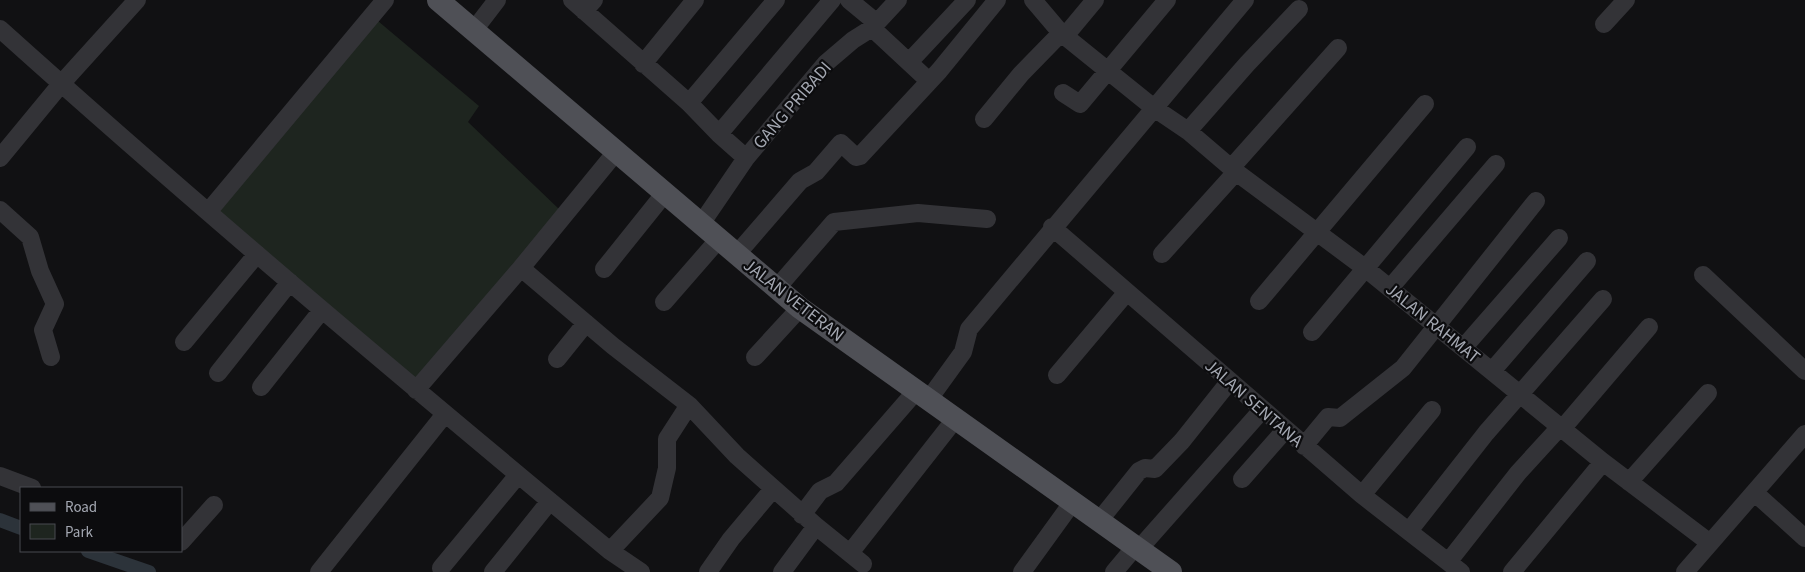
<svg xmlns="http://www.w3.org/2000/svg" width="1805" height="572" viewBox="0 0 1805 572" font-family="'Source Sans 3',sans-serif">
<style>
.green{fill:#1e251f}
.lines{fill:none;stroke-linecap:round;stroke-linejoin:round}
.canal{stroke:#2c333a;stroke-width:14}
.minor{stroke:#333337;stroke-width:18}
.major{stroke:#4f5056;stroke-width:22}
.labels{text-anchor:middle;stroke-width:4.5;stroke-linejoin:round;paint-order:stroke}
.street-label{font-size:18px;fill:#a4a8b2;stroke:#0c0c0e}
</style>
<rect width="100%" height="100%" fill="#111113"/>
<path class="green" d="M378 21 479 106 468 122 560 210 416 383 218 213Z"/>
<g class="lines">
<path class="canal" d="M0 520 21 528
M88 551 149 572"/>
<path class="minor" d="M572 0 689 103 719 134 746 158
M849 0 872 19V28L929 81
M1033 0 1061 33 1154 108 1188 131 1236 172 1365 268 1603 462 1710 543
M584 11 594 0
M1604 24 1626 0
M0 29C199 208 404 380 610 551L641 572
M474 30 497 0
M1065 36 1095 0
M910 61 967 0
M643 64 695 0
M1063 93 1080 104 1167 0
M689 103 776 0
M984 119 1021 74 1061 33
M1188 131 1247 64 1299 9
M719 134 832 0
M0 158 61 84 137 0
M1231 168 1338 48
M0 210 30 237 40 271 55 304 43 330 51 357
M208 212 385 0
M701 224 746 158 826 63 853 40 872 28 898 0
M1052 227 1362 495 1461 572
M737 254 800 181 816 172 841 143 856 157 860 156 939 71 997 0
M1162 254 1236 172
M521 268 613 346 689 405 737 456 816 526 782 572
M604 269 665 193
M1703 275 1805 371
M1390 288 1496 164
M776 289 834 222 918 213 987 219
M1259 301 1425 104
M664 302 719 239
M1312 332 1467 147
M184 342 257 254
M1464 347 1559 238
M755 357 800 308
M557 359 586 323
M1492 371 1587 261
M218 373 290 282
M1057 375 1127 292
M261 387 322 310
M416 390 521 268 616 152
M929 399 963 352 969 329 1245 0
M1562 429 1649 327
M1304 446 1328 417 1340 418 1403 368 1536 201
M0 476 32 488
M1242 479 1285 430
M1629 482 1708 393
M1755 493 1805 538
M1362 495 1432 410
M802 515 820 491 836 483 916 391
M1099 521 1139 471 1145 468 1155 469 1182 441 1229 382
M816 526 863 564
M1409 531 1486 433 1603 299
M181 542 214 505
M1139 549 1262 410
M610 551 660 498 667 468V439L689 405
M850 553 956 418
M1449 561 1518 473 1560 427
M441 568 518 475
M319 572 445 414
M493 572 550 501
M708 572 731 539 773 489
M1022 572 1072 503
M1114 572 1135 547
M1512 572 1603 462
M1685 572 1805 434"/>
<path class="major" d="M438 0 800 308 1171 572"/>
</g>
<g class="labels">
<g class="street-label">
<text transform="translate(792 105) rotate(-49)" y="6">GANG PRIBADI</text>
<text transform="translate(794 300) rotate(38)" y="6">JALAN VETERAN</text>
<text transform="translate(1433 323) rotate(39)" y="6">JALAN RAHMAT</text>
<text transform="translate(1254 403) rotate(41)" y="6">JALAN SENTANA</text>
</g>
</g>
<rect x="20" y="487" width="162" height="65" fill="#0c0c0e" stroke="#494a50"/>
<rect x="30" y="503" width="25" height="8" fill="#4f5056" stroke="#494a50"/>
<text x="65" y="512" font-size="15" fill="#a4a8b2">Road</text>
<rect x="30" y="524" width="25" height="15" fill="#1e251f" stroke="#494a50"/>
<text x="65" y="537" font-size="15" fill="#a4a8b2">Park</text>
</svg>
